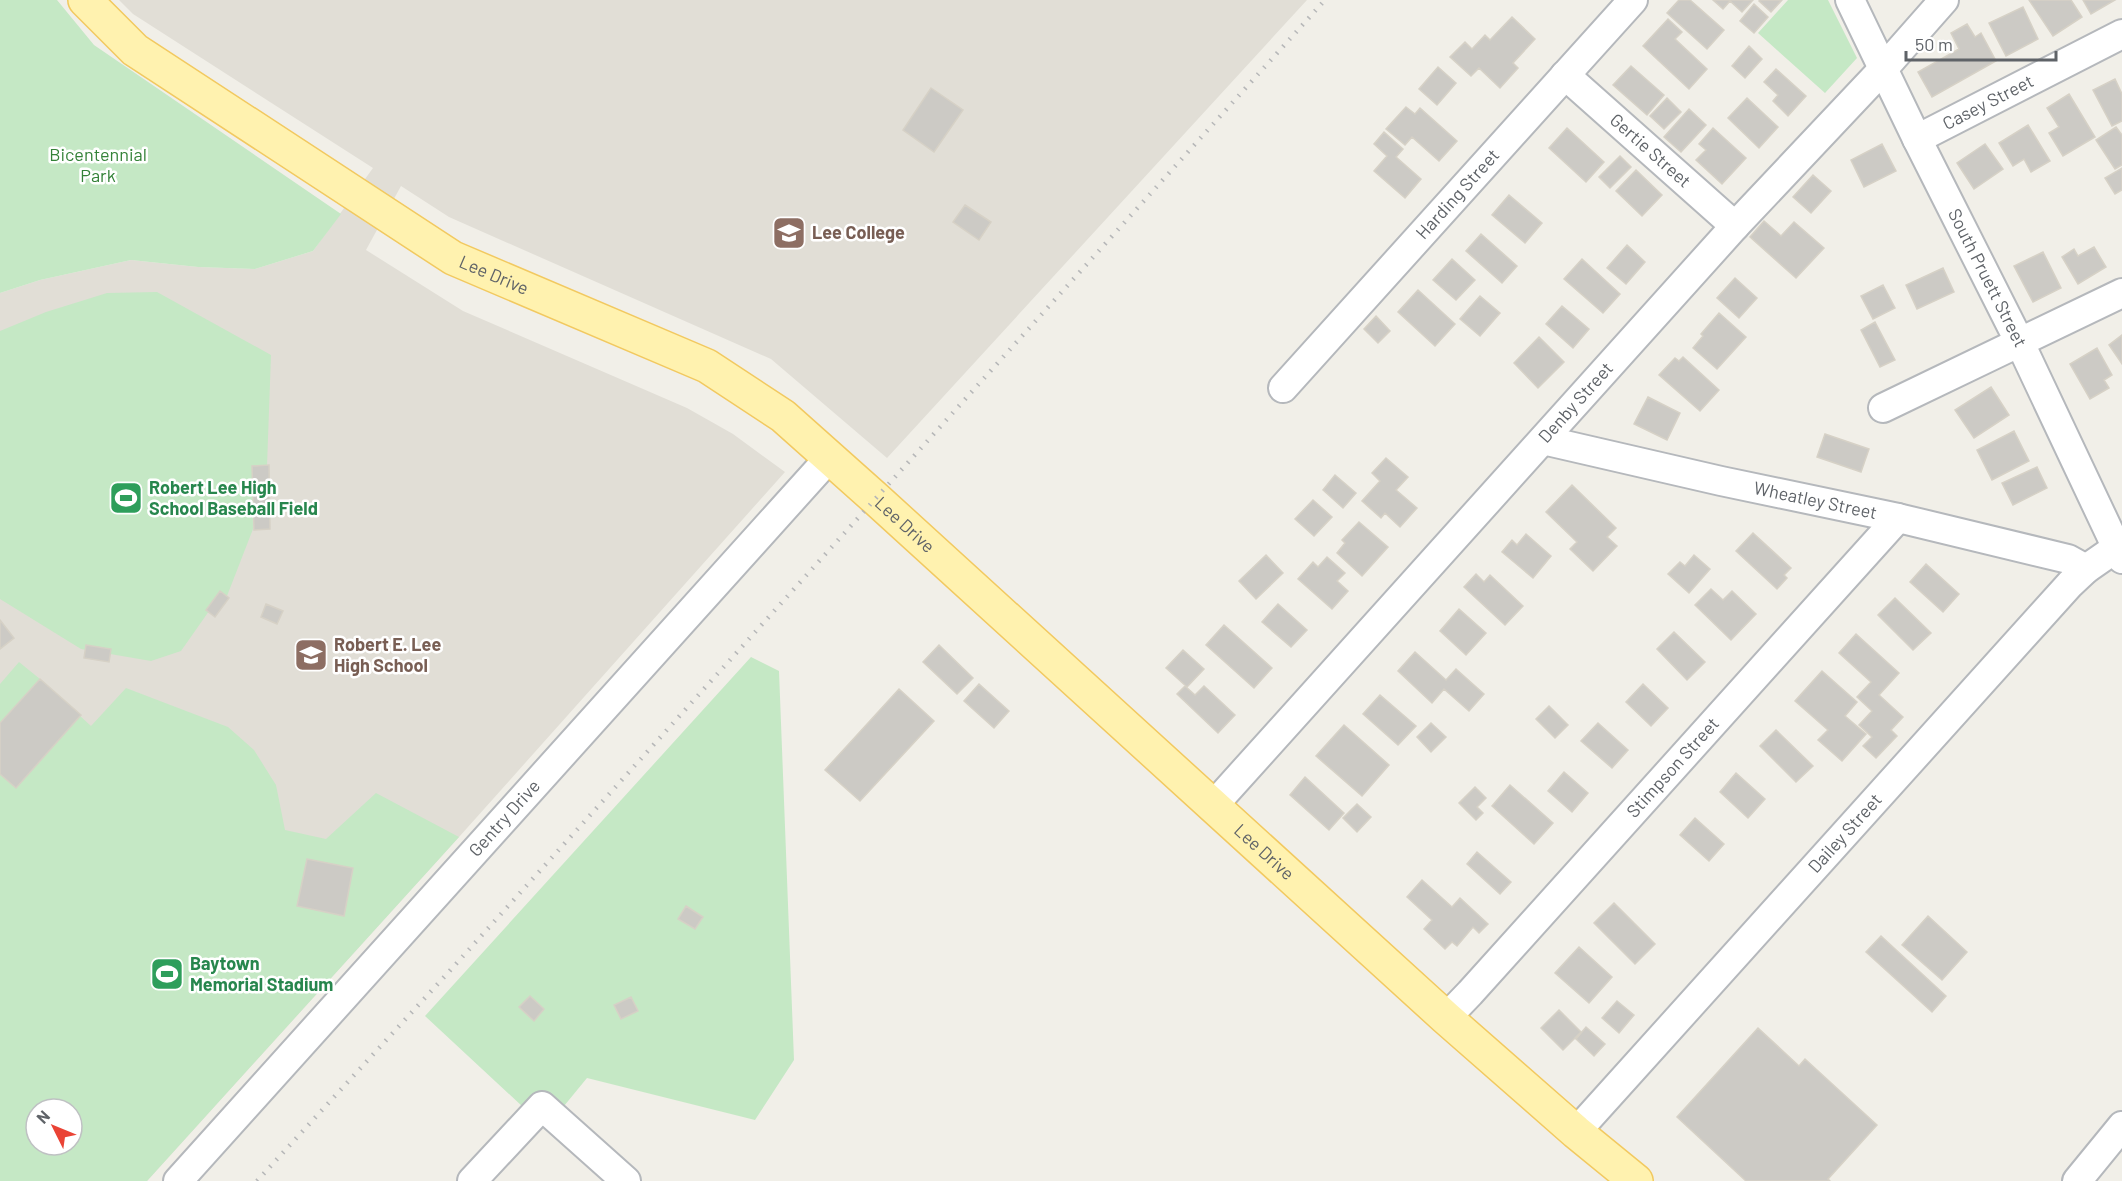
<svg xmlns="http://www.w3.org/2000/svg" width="2122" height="1181" viewBox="0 0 2122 1181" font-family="Barlow,sans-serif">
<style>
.education{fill:#e1ded6;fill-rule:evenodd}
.green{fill:#c5e8c5;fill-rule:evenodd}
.building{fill:#cccac5;stroke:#d6d1c6;stroke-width:1.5}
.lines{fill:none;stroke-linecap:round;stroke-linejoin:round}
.minor-casing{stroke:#b5b8bc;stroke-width:32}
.major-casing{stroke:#f2c960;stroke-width:36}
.minor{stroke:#fff;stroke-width:28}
.major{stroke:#fff2af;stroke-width:33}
.rail{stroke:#b6b7b8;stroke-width:4.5;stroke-dasharray:1.5 8;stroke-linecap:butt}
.labels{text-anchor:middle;stroke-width:5;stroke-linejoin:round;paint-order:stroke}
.street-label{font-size:18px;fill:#5f6368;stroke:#fff}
.park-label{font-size:18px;fill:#348238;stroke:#fff}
.education-label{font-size:18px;font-weight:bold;fill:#785e54;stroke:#fff;text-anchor:start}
.leisure-label{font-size:18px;font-weight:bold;fill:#27864d;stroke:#fff;text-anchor:start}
</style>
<rect width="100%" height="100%" fill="#f1efe8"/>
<path class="education" d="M119 0H1307L887 458 771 359 449 217 401 186 366 250 463 311 687 408 733 434 785 472 459 837 147 1181H0V293L40 280 131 260 198 267 255 269 313 251 373 168 133 14ZM36 1109H72V1145H36Z"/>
<path class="green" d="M0 0H57L94 45 341 214 313 251 255 269 198 267 131 260 40 280 0 293Z
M1788 0H1828L1857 58 1825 93 1758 33Z
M157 292 271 355 267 466 252 467 253 529 227 596 221 594 181 651 151 661 81 649 0 599V331L46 312 107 293Z
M751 657 779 671 794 1060 755 1120 587 1078 564 1106 523 1107 425 1016Z
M19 662 40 679 91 726 126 688 228 727 254 750 276 785 285 830 326 839 376 793 459 837 147 1181H0V684ZM36 1109H72V1145H36Z"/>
<path class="building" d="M1679 0H1690L1724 30 1707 49 1667 13Z
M1713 0H1729L1730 1 1723 9Z
M1729 0H1753L1742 12Z
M1760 0H1782L1771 12 1759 1Z
M2029 0H2071L2082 17 2053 36Z
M2083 0H2115L2091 14Z
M1754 4 1768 17 1754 33 1740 21Z
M2023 7 2038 39 2006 56 1989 23Z
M1512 17 1535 39 1513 63 1518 68 1500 88 1479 68 1471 76 1450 57 1465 42 1472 49 1485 35 1490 40Z
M1668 19 1682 32 1675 39 1707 69 1689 89 1643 46Z
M1967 24 1975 37 1981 33 1996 61 1932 97 1918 72 1959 49 1951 33Z
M1749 46 1762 59 1745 78 1732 66Z
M1631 66 1664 95 1647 115 1613 85Z
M1438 67 1456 83 1437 105 1419 89Z
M1776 69 1806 96 1788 116 1773 101 1778 95 1764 82Z
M2115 79 2122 94V121L2112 126 2093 90Z
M931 88 963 110 934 152 903 130Z
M2069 94 2095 137 2063 156 2049 133 2059 127 2047 108Z
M1667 98 1681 112 1664 129 1650 116Z
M1747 98 1778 127 1759 148 1728 118Z
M1406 107 1415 114 1420 108 1457 141 1439 161 1412 137 1405 145 1386 129Z
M1689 109 1706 125 1681 152 1664 137Z
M2028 125 2050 161 2031 172 2024 159 2013 166 1999 143Z
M2116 127 2122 135V165L2115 169 2096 140Z
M1567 128 1604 162 1586 182 1549 148Z
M1713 128 1746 158 1722 184 1696 160 1706 150 1699 144Z
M1384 132 1403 149 1396 157 1421 179 1405 198 1374 171 1387 156 1374 144Z
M1882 144 1896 171 1864 187 1851 160Z
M1985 144 2003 169 1974 189 1957 163Z
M1620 156 1631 167 1610 188 1599 177Z
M2122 168V190L2115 194 2105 178Z
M1636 170 1662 195 1642 216 1616 191Z
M1813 175 1831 191 1811 213 1793 197Z
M1509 195 1542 223 1525 243 1492 215Z
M965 205 991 222 979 240 953 222Z
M1764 221 1781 236 1794 222 1824 248 1796 278 1750 237Z
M1481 234 1517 266 1502 283 1466 251Z
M1627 245 1645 262 1626 284 1607 268Z
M2094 247 2106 267 2078 284 2062 257 2074 249 2078 256Z
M2043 252 2061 288 2033 302 2014 266Z
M1452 259 1475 280 1456 300 1433 280Z
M1582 259 1620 294 1603 313 1564 279Z
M1943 268 1954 292 1917 309 1906 285Z
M1735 278 1757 298 1739 318 1717 298Z
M1883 285 1895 308 1873 319 1861 296Z
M1418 290 1455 324 1435 346 1398 312Z
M1480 296 1500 313 1480 336 1460 319Z
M1562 306 1589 329 1573 348 1546 324Z
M1719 313 1746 337 1717 369 1693 348 1703 336 1701 334Z
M1376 316 1390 331 1378 343 1364 329Z
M1875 322 1895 360 1880 367 1861 330Z
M2122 335V364L2109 345Z
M1539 337 1564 362 1538 388 1514 363Z
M2097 348 2112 375 2104 380 2109 388 2090 399 2070 364Z
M1683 357 1719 390 1700 411 1659 375 1675 358 1679 361Z
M1991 387 2009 415 1974 438 1955 410Z
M1648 397 1680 413 1667 440 1634 424Z
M2014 431 2029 461 1992 480 1977 450Z
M1825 434 1869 449 1861 472 1817 457Z
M1386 458 1408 477 1396 490 1417 508 1400 527 1385 513 1381 518 1362 501 1380 481 1372 473Z
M269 465 270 529 254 530 252 466Z
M2037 467 2047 488 2013 505 2002 483Z
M1335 475 1356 493 1343 508 1323 490Z
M1572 485 1616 528 1607 537 1617 546 1593 571 1570 549 1577 542 1546 512Z
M1313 500 1332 517 1314 536 1295 519Z
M1359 522 1388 547 1362 576 1337 553 1345 543 1342 540Z
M1753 533 1791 568 1784 575 1787 578 1777 589 1736 551Z
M1526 534 1551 556 1533 578 1502 552 1512 540 1517 545Z
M1266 555 1283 573 1256 599 1239 581Z
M1694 555 1710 569 1689 593 1668 574 1680 562 1685 566Z
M1327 557 1345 573 1337 581 1348 591 1332 609 1298 579 1313 562 1318 567Z
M1926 564 1959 594 1943 612 1910 582Z
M1476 574 1484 582 1490 575 1523 606 1505 625 1464 587Z
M1711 589 1723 600 1732 591 1756 614 1731 640 1695 605Z
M220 591 229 598 215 617 206 610Z
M1895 598 1931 633 1913 650 1878 615Z
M266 604 283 611 277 624 261 617Z
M1278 604 1307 630 1291 647 1262 622Z
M1459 609 1486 633 1466 655 1440 631Z
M0 620 14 638 0 649Z
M1224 625 1272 668 1254 688 1206 645Z
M1674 632 1705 662 1687 680 1657 649Z
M1856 634 1899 673 1879 695 1903 717 1891 730 1897 736 1876 758 1863 746 1872 737 1859 725 1872 711 1857 697 1871 682 1839 653Z
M86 645 111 649 109 662 84 658Z
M939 645 973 678 957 694 923 662Z
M1183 650 1204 669 1187 687 1166 668Z
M1415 652 1446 680 1456 669 1484 694 1469 711 1444 689 1432 703 1398 671Z
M1822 671 1857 702 1845 716 1866 734 1842 761 1818 740 1828 730 1795 701Z
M40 679 81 715 16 788 0 774V723Z
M979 684 1009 711 994 728 964 701Z
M1643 684 1668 708 1651 726 1626 702Z
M1185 686 1195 695 1204 686 1235 715 1218 733 1177 694Z
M899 689 934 721 860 801 825 770Z
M1380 695 1416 726 1398 745 1363 714Z
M1549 706 1568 725 1555 738 1536 719Z
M1431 723 1446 737 1431 752 1417 737Z
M1598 723 1628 750 1612 768 1581 741Z
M1344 725 1389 765 1362 796 1316 756Z
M1776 730 1813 766 1796 782 1760 746Z
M1564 772 1588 793 1572 812 1548 791Z
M1736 773 1765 799 1748 818 1720 792Z
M1305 777 1344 813 1329 830 1290 795Z
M1510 785 1553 823 1534 844 1492 806Z
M1475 787 1486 798 1477 807 1483 813 1476 820 1459 803Z
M1357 804 1371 817 1357 832 1343 818Z
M1695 818 1724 844 1709 861 1680 835Z
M1477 852 1511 882 1500 894 1467 864Z
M307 859 353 868 344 916 297 906Z
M1422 880 1452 907 1460 898 1488 924 1479 933 1473 927 1457 946 1452 942 1445 949 1424 929 1432 920 1407 897Z
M1614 903 1655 944 1635 964 1594 923Z
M686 906 703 917 695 929 678 919Z
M1928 916 1967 952 1942 980 1902 945Z
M1881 936 1946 996 1932 1012 1866 952Z
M1579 947 1612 977 1589 1003 1555 973Z
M530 996 544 1009 534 1021 519 1007Z
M631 997 638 1011 621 1019 614 1005Z
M1617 1001 1634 1015 1619 1033 1602 1018Z
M1559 1010 1581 1032 1563 1050 1541 1028Z
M1586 1027 1605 1044 1594 1056 1576 1039Z
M1758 1028 1799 1066 1805 1059 1877 1125 1828 1179 1830 1181H1746L1677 1117Z"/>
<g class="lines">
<defs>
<g id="minor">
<path id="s1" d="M1850 0 1917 139 2020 343 2122 559"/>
<path id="s2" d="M1565 75 1735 226"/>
<path id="s3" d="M1917 139 2122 34"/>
<path id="s4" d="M1283 388 1633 0"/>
<path d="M1883 408 2122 293"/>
<path id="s5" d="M1543 440 1721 481 1898 518 2068 559 2086 569"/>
<path id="s6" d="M1212 807 1735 226 1884 68 1944 0"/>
<path id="s7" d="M1446 1018 1470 993 1898 518"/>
<path id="s8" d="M1576 1132 2070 584 2086 569 2122 544"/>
<path id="s9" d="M178 1181 830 457"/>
<path d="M472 1181 542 1106 626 1181"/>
<path d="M2077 1181 2122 1126"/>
</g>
<g id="major">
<path id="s10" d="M85 0 135 50 453 258 707 366 783 416 875 498 1446 1018 1576 1132 1636 1181"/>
</g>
</defs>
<use href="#minor" class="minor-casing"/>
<use href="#major" class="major-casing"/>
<use href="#minor" class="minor"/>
<use href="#major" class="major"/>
<path class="rail" d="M257 1181 446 975 1325 0"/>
</g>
<defs>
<symbol id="university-square" viewBox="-11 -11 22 22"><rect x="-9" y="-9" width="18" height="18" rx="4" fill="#8d6e63" stroke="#fff"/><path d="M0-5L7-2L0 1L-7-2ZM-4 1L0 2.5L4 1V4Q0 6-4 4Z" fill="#fff"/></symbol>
<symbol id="stadium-square" viewBox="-11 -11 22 22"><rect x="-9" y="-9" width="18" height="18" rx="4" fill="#2e9e5b" stroke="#fff"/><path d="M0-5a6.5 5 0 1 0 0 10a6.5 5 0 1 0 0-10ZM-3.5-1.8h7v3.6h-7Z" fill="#fff"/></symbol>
<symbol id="school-square" viewBox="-11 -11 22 22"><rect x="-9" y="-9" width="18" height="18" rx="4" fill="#8d6e63" stroke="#fff"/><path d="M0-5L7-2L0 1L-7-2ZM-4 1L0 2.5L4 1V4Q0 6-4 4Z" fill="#fff"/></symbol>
</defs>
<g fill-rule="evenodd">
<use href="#university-square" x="770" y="214" width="38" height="38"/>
<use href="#stadium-square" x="107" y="479" width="38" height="38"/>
<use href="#school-square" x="292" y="636" width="38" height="38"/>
<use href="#stadium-square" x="148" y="955" width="38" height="38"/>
</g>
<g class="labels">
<g class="street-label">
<text dy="6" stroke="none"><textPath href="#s3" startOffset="80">Casey Street</textPath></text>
<text dy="6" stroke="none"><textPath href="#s2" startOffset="114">Gertie Street</textPath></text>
<text dy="6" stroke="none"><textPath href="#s4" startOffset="261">Harding Street</textPath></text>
<text dy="6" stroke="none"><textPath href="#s10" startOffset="495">Lee Drive</textPath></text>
<text dy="6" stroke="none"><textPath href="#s1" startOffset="310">South Pruett Street</textPath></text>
<text dy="6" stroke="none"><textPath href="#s6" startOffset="544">Denby Street</textPath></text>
<text dy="6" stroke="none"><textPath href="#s5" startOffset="279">Wheatley Street</textPath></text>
<text dy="6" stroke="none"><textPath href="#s10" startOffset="981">Lee Drive</textPath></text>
<text dy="6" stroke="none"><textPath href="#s7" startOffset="338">Stimpson Street</textPath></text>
<text dy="6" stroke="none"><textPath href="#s9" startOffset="488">Gentry Drive</textPath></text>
<text dy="6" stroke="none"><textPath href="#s8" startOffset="402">Dailey Street</textPath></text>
<text dy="6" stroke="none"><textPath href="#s10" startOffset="1467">Lee Drive</textPath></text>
</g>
<g class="park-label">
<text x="98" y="161">Bicentennial<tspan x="98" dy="21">Park</tspan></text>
</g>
<g class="education-label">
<text x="812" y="239">Lee College</text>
<text x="334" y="651">Robert E. Lee<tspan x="334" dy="21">High School</tspan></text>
</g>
<g class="leisure-label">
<text x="149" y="494">Robert Lee High<tspan x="149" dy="21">School Baseball Field</tspan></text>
<text x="190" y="970">Baytown<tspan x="190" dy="21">Memorial Stadium</tspan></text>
</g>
</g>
<g transform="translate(54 1127) rotate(313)"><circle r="28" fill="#ffffff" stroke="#bfc1c3" stroke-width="1.5"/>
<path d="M0-4.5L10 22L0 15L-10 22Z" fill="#ea4335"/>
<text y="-9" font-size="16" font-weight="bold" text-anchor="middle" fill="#5f6368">N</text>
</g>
<path d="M1906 51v9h150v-9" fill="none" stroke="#5f6368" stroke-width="3"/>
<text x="1915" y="51" font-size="18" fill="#5f6368" stroke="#ffffff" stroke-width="4.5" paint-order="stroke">50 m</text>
</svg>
